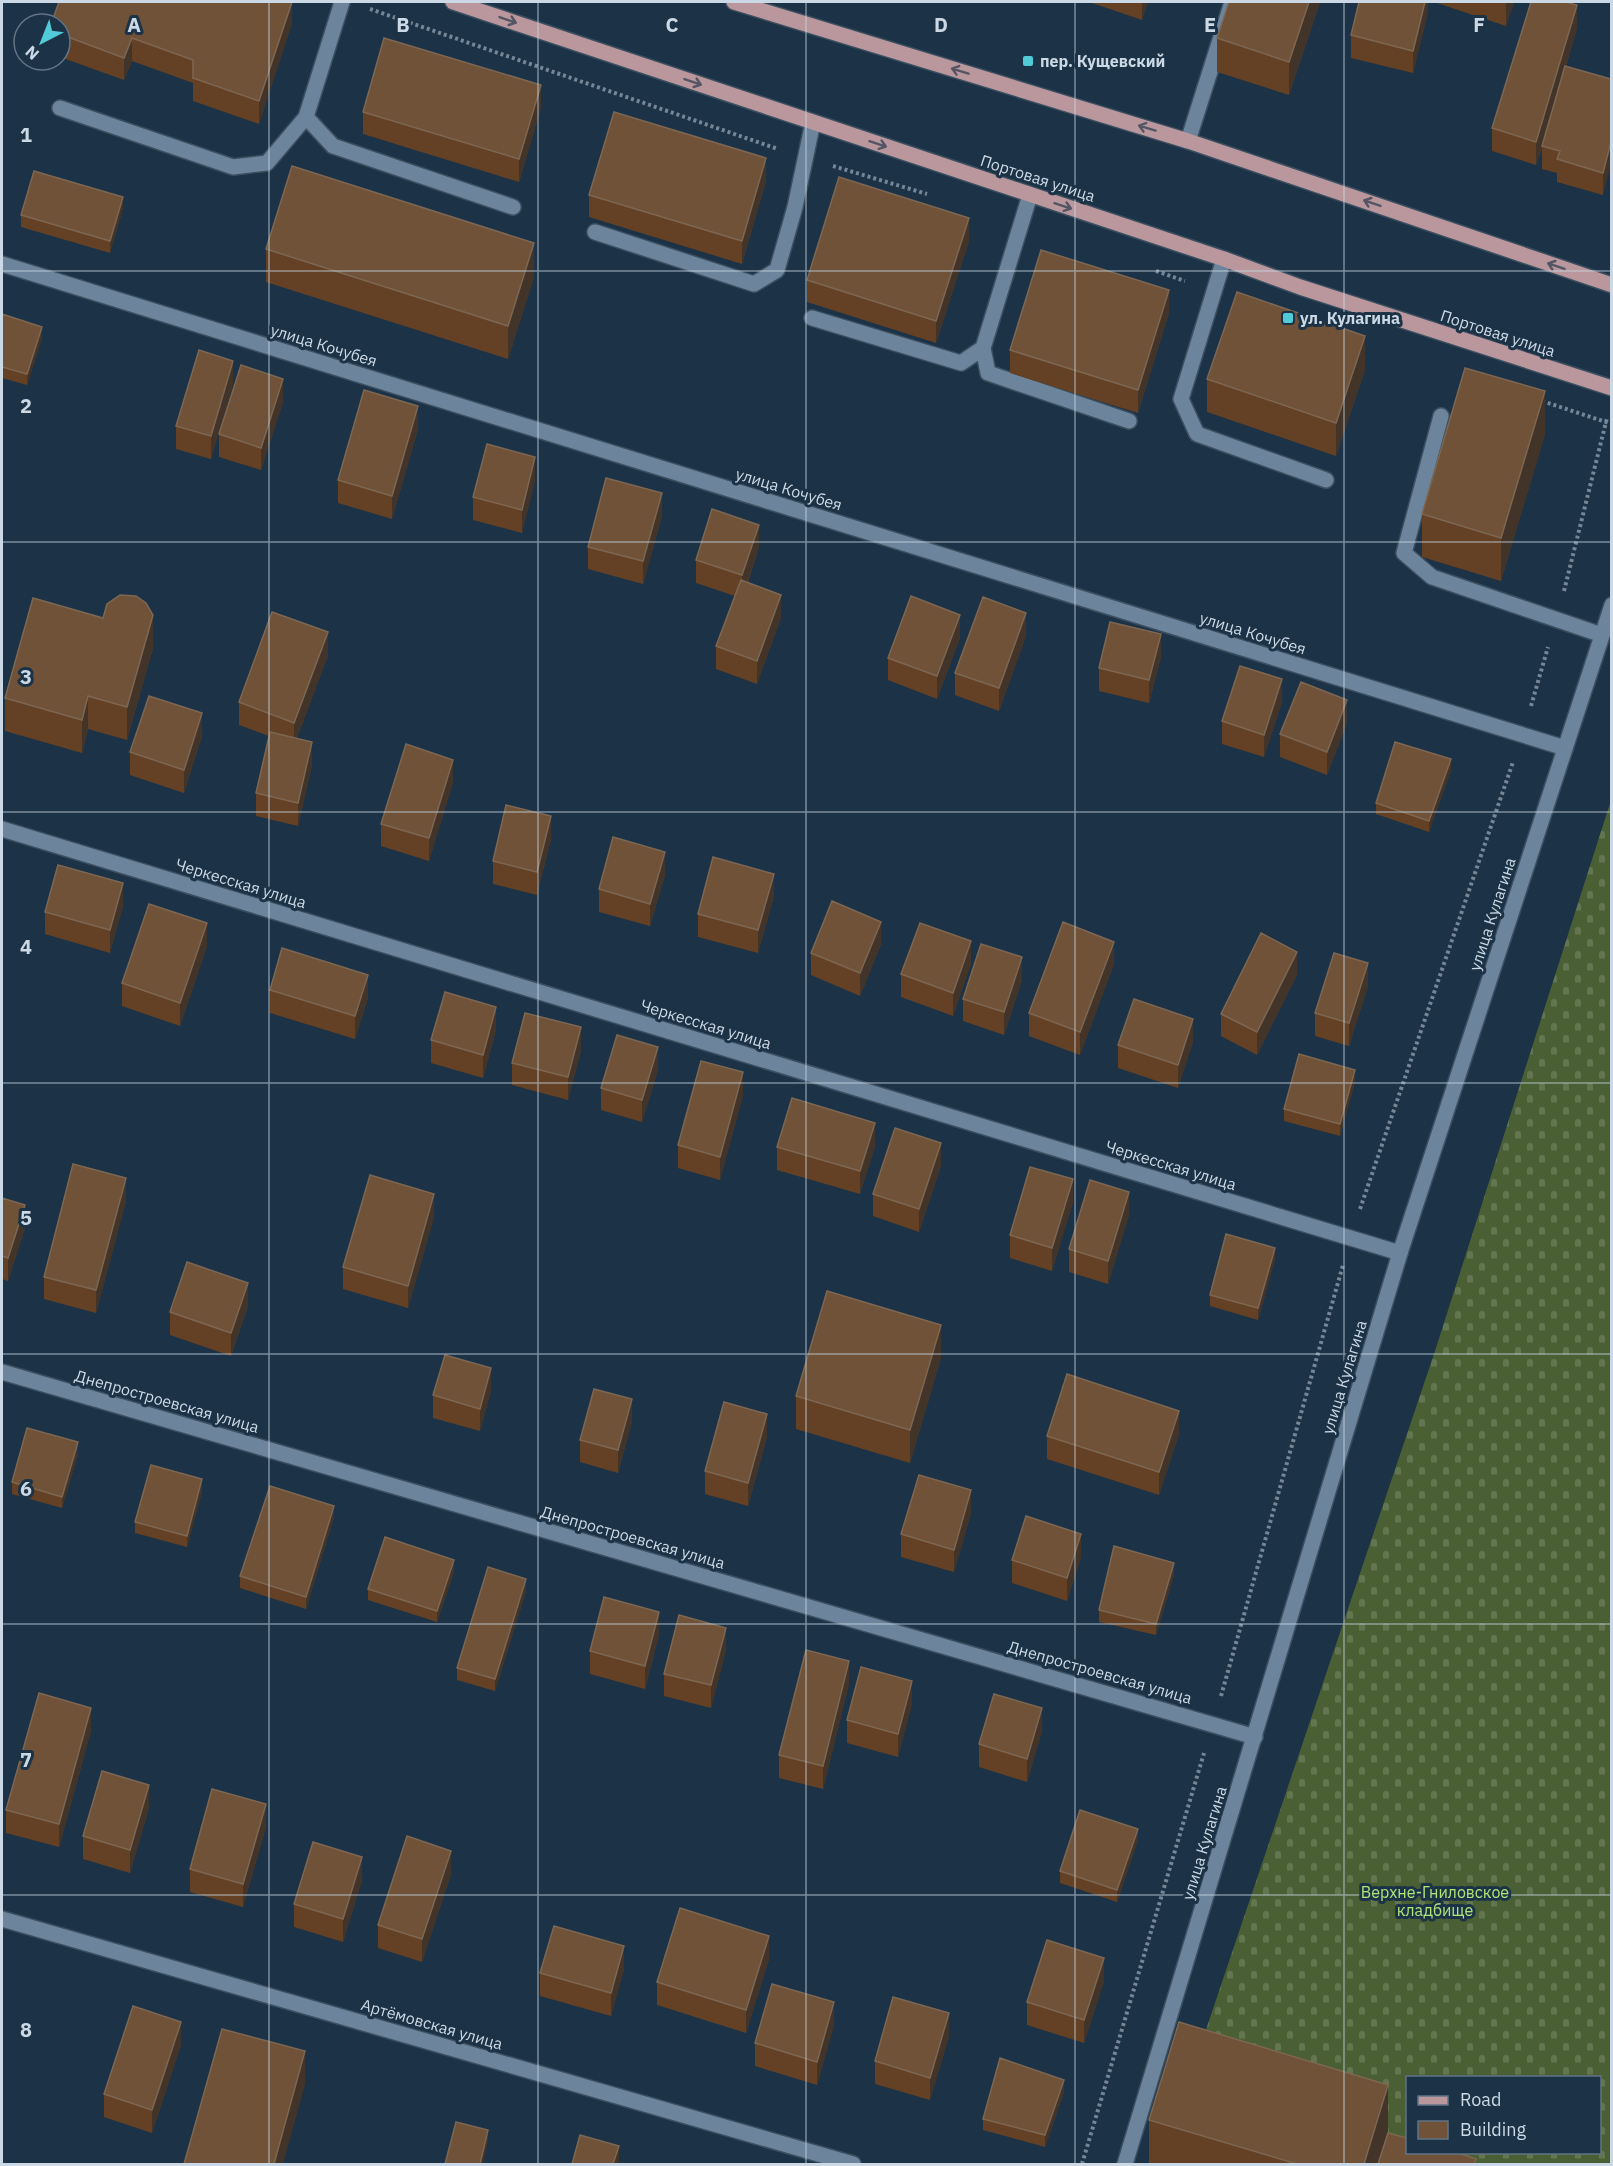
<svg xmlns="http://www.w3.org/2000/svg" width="1613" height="2166" viewBox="0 0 1613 2166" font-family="'IBM Plex Sans',sans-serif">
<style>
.cemetery{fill:url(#cemetery-stones)}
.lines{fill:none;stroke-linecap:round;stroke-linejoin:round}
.lane-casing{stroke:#3c4f60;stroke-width:18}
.street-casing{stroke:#3c4f60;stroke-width:18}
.secondary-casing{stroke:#3c4f60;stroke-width:18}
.primary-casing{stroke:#3c4f60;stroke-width:18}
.path{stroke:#758697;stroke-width:4;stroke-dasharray:3 3;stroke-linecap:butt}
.lane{stroke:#6c859c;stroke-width:15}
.street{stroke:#6c859c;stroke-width:15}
.secondary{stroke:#6c859c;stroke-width:15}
.primary{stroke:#ba979d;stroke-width:15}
.wall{fill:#644124}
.shaded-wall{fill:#423429}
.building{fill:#6f5238;stroke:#7d6753;stroke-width:1.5}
.oneway{stroke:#535564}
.grid{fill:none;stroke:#cbd8e5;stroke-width:1.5;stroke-opacity:0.55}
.poi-dot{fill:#52cbd9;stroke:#1c3246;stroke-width:2}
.labels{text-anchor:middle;stroke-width:6;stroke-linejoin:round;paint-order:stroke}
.poi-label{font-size:16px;font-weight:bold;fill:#cbd8e5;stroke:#1c3246;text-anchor:start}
.street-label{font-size:16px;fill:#cbd8e5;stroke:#1c3246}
.park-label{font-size:16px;fill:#b0e478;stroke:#1c3246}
.grid-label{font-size:20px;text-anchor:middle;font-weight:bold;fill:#cbd8e5;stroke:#1c3246;stroke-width:6;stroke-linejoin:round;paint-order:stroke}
</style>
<defs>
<pattern id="cemetery-stones" width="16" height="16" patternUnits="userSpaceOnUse" patternTransform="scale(1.5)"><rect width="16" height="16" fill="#4a6034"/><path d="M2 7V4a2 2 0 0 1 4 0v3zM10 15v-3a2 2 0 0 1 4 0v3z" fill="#637651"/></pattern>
</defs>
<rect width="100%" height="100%" fill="#1c3246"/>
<path class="cemetery" d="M1611 800V2164H1467L1427 2153 1600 2152V2078H1408L1407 2146 1189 2080 1435 1351Z"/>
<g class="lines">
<defs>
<path id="lane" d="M342 2 306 117 333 146 513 207
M60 108 233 167 267 163 306 117
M1030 195 983 348 988 373 1129 421
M595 232 754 284 777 270 795 207 813 122
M1224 259 1181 399 1197 434 1326 480
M812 318 961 363 983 348
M1441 416 1404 553 1432 577 1602 635"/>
<path id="street" d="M1188 141 1232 2
M2 264 1565 748
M2 829 1400 1253
M2 1372 1255 1737
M2 1919 853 2164"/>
<path id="secondary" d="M1125 2164 1400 1253 1612 605"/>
<path id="primary" d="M453 2 1224 259 1300 287 1612 388
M734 2 1188 141 1612 285"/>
</defs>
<use href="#lane" class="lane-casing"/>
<use href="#street" class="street-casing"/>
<use href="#secondary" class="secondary-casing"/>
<use href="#primary" class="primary-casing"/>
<path class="path" d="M370 9 778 149
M833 166 927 194
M1156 271 1185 281
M1542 401 1612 424
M1564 591 1607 418
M1531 706 1548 647
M1360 1209 1513 762
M1221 1696 1343 1265
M1082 2164 1204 1753"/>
<use href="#lane" class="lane"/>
<use href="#street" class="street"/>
<use href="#secondary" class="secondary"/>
<use href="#primary" class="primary"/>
</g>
<path class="wall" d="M1089 2H1148L1142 20Z
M1320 2 1289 95 1217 72V38Z
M1428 2V12L1413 73 1351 58V35Z
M1434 2H1514L1506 26Z
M292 23 259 124 193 101V83L132 61 124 80 60 57V24Z
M1577 28 1566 66 1611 79 1603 195 1557 182V173L1542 169V147L1536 165 1492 151V128Z
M541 107 519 182 363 134V112Z
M766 181 742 264 589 217V195Z
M123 208 110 253 21 227V215Z
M969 241 936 343 807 302V280Z
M266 249 534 277 508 359 266 282Z
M1169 313 1138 413 1010 373V350Z
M2 314 42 338 27 385 2 378Z
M1365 370 1336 456 1207 412V379Z
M233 384 211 459 176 449V426Z
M283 402 261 470 219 457V434Z
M418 429 392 519 338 503V480Z
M1545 434 1501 581 1422 557V514Z
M535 480 522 533 473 520V497Z
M662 516 643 584 588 569V547Z
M759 547 748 582 781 618 757 684 716 669V646L735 596 696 583V560Z
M103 618 153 648 127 740 88 729 82 753 5 731V698Z
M1026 636 999 711 955 695V673Z
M960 638 937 699 888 680V658Z
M328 655 297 738 312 765 298 826 256 816V793L269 736 239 725V702Z
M1161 657 1149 703 1099 691V668Z
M1282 702 1264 757 1222 744V721Z
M1347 723 1327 775 1280 757V734Z
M202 736 184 793 130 775V752Z
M1451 770 1429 832 1376 814V803Z
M453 782 429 861 381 846V824Z
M551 839 537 895 493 884V861Z
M665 875 650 926 599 912V889Z
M774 896 758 953 698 937V914Z
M123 906 110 953 45 934V912Z
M881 944 860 996 811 975V953Z
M207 946 180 1026 122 1006V983Z
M971 964 953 1016 901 997V974Z
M1114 964 1080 1055 1029 1036V1013Z
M1297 975 1257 1055 1221 1036V1014Z
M1022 980 1004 1035 963 1021V999Z
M1368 986 1349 1046 1315 1036V1013Z
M270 990 368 998 355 1039 270 1013Z
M496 1030 483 1078 431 1063V1040Z
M1193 1042 1178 1088 1118 1068V1045Z
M581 1050 568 1100 512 1085V1063Z
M658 1070 642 1122 601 1110V1088Z
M1355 1082 1340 1136 1284 1121V1109Z
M743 1095 720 1180 678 1168V1145Z
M875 1146 860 1194 777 1170V1147Z
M941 1166 919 1232 873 1216V1194Z
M2 1198 25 1228 8 1281 2 1279Z
M126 1201 96 1313 44 1299V1277Z
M1073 1202 1052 1271 1010 1258V1235Z
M1129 1215 1108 1284 1069 1272V1249Z
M434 1217 408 1308 343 1289V1267Z
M1275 1259 1258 1320 1210 1306V1295Z
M248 1306 231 1356 170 1335V1312Z
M941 1358 910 1463 796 1429V1396Z
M491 1391 480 1431 433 1418V1395Z
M632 1422 618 1473 580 1462V1440Z
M1179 1434 1159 1495 1047 1459V1436Z
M767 1437 748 1506 705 1494V1471Z
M78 1454 62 1508 12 1494V1482Z
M202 1491 187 1547 135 1533V1522Z
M971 1513 954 1572 901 1557V1534Z
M334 1517 306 1609 240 1588V1576Z
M1081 1557 1067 1601 1012 1583V1560Z
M454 1572 437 1622 368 1600V1589Z
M1174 1575 1156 1635 1099 1622V1610Z
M526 1591 495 1691 457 1680V1668Z
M659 1635 645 1689 590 1674V1651Z
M726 1650 711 1708 664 1696V1674Z
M849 1684 823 1789 779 1778V1755Z
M912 1704 898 1757 847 1743V1720Z
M91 1731 59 1847 6 1833V1810Z
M1042 1731 1027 1782 979 1767V1744Z
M149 1808 130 1873 83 1859V1836Z
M266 1827 243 1907 190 1892V1869Z
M1138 1840 1117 1902 1060 1883V1871Z
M451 1874 422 1962 378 1948V1925Z
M362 1880 343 1942 294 1927V1904Z
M769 1959 746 2033 657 2005V1982Z
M624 1969 611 2016 540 1996V1973Z
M1104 1981 1084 2043 1027 2025V2002Z
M834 2025 817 2085 755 2066V2043Z
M949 2036 930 2100 875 2084V2061Z
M181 2045 152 2133 104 2117V2094Z
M1064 2092 1045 2147 983 2130V2119Z
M1149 2120 1388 2133 1476 2164H1149Z"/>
<path class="shaded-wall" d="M292 2V23L259 124V101Z
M1142 2H1148L1142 20Z
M1309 2H1320L1289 95V62Z
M1425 2H1428V12L1413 73V51Z
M1507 2H1514L1506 26V3Z
M1577 5V28L1536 165V142Z
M132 38V61L124 80V58Z
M541 85V107L519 182V159Z
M1611 142V165L1603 195V173Z
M766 158V181L742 264V241Z
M123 197V208L110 253V241Z
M969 218V241L936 343V321Z
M534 243V277L508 359V326Z
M1169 290V313L1138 413V390Z
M42 327V338L27 385V374Z
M1365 336V370L1336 456V423Z
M233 361V384L211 459V436Z
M283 379V402L261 470V448Z
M1545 391V434L1501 581V538Z
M418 406V429L392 519V496Z
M535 457V480L522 533V510Z
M662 493V516L643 584V561Z
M759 525V547L742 598V575Z
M781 595V618L757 684V661Z
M1026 613V636L999 711V688Z
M153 615V648L127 740V707Z
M960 615V638L937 699V676Z
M328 632V655L294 746V723Z
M1161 634V657L1149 703V680Z
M1282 679V702L1264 757V735Z
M88 696V729L82 753V720Z
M1347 700V723L1327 775V752Z
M202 713V736L184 793V770Z
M312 742V765L298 826V803Z
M1451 759V770L1429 832V821Z
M453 760V782L429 861V838Z
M551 816V839L537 895V872Z
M665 852V875L650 926V904Z
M774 874V896L758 953V930Z
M123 883V906L110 953V930Z
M881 922V944L860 996V973Z
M207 923V946L180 1026V1003Z
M971 941V964L953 1016V993Z
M1114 942V964L1080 1055V1032Z
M1297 952V975L1257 1055V1032Z
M1022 957V980L1004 1035V1012Z
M1368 963V986L1349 1046V1023Z
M368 975V998L355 1039V1016Z
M496 1007V1030L483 1078V1055Z
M1193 1019V1042L1178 1088V1065Z
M581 1027V1050L568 1100V1077Z
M658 1047V1070L642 1122V1100Z
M1355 1070V1082L1340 1136V1124Z
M743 1072V1095L720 1180V1157Z
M875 1123V1146L860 1194V1171Z
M941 1143V1166L919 1232V1209Z
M126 1178V1201L96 1313V1290Z
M1073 1179V1202L1052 1271V1248Z
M1129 1192V1215L1108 1284V1261Z
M434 1194V1217L408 1308V1286Z
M25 1205V1228L8 1281V1258Z
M1275 1248V1259L1258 1320V1308Z
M248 1283V1306L231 1356V1333Z
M941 1325V1358L910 1463V1430Z
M491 1368V1391L480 1431V1409Z
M632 1399V1422L618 1473V1450Z
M1179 1411V1434L1159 1495V1472Z
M767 1414V1437L748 1506V1483Z
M78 1442V1454L62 1508V1497Z
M202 1479V1491L187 1547V1536Z
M971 1490V1513L954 1572V1550Z
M334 1506V1517L306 1609V1597Z
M1081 1534V1557L1067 1601V1578Z
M454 1560V1572L437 1622V1611Z
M1174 1563V1575L1156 1635V1624Z
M526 1579V1591L495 1691V1679Z
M659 1612V1635L645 1689V1666Z
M726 1628V1650L711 1708V1685Z
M849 1661V1684L823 1789V1766Z
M912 1681V1704L898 1757V1734Z
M91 1708V1731L59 1847V1824Z
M1042 1708V1731L1027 1782V1759Z
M149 1785V1808L130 1873V1850Z
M266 1804V1827L243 1907V1884Z
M1138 1829V1840L1117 1902V1890Z
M451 1851V1874L422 1962V1939Z
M362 1857V1880L343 1942V1919Z
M769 1936V1959L746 2033V2010Z
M624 1946V1969L611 2016V1993Z
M1104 1958V1981L1084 2043V2020Z
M834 2002V2025L817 2085V2062Z
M949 2013V2036L930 2100V2078Z
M181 2022V2045L152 2133V2110Z
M305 2051V2085L283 2164H274Z
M1064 2080V2092L1045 2147V2135Z
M1388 2085V2144L1382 2164H1364Z
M488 2130V2142L483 2164H480Z
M619 2146V2164H613Z"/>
<path class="building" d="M59 2H292L259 101 193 78V60L132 38 124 58 60 34V24H51Z
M1229 2H1309L1289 62 1217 38Z
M1359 2H1425L1413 51 1351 35Z
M1531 2H1565L1577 5 1536 142 1492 128Z
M384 38 541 85 519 159 363 112Z
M1565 66 1611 79V142L1603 173 1557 159 1560 151 1542 146Z
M614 112 766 158 742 241 589 195Z
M292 166 534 243 508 326 266 249Z
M34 171 123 197 110 241 21 215Z
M839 177 969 218 936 321 807 280Z
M1041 250 1169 290 1138 390 1010 350Z
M1237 292 1365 336 1336 423 1207 379Z
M2 314 42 327 27 374 2 367Z
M199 350 233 361 211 436 176 426Z
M241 365 283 379 261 448 219 434Z
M1465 368 1545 391 1501 538 1422 514Z
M364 390 418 406 392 496 338 480Z
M487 444 535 457 522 510 473 497Z
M606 478 662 493 643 561 588 547Z
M712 509 759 525 742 575 696 560Z
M741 580 781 595 757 661 716 646Z
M120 595 136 596 146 603 153 615 127 707 88 696 82 720 5 698 33 598 103 618 107 604Z
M911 596 960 615 937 676 888 658Z
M983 597 1026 613 999 688 955 673Z
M272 612 328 632 294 723 239 702Z
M1110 622 1161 634 1149 680 1099 668Z
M1240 666 1282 679 1264 735 1222 721Z
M1301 682 1347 700 1327 752 1280 734Z
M149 696 202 713 184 770 130 752Z
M270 732 312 742 298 803 256 793Z
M1395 742 1451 759 1429 821 1376 803Z
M406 744 453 760 429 838 381 824Z
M506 805 551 816 537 872 493 861Z
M613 837 665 852 650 904 599 889Z
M713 857 774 874 758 930 698 914Z
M58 865 123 883 110 930 45 912Z
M832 901 881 922 860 973 811 953Z
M149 904 207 923 180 1003 122 983Z
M1063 922 1114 942 1080 1032 1029 1013Z
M920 923 971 941 953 993 901 974Z
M1261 933 1297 952 1257 1032 1221 1014Z
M981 944 1022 957 1004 1012 963 999Z
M282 948 368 975 355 1016 270 990Z
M1334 953 1368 963 1349 1023 1315 1013Z
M445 992 496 1007 483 1055 431 1040Z
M1134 999 1193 1019 1178 1065 1118 1045Z
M525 1013 581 1027 568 1077 512 1063Z
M617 1035 658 1047 642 1100 601 1088Z
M1299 1054 1355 1070 1340 1124 1284 1109Z
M701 1061 743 1072 720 1157 678 1145Z
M792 1098 875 1123 860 1171 777 1147Z
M895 1128 941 1143 919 1209 873 1194Z
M73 1164 126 1178 96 1290 44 1277Z
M1030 1167 1073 1179 1052 1248 1010 1235Z
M370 1175 434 1194 408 1286 343 1267Z
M1090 1180 1129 1192 1108 1261 1069 1249Z
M2 1198 25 1205 8 1258 2 1256Z
M1226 1234 1275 1248 1258 1308 1210 1295Z
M187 1262 248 1283 231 1333 170 1312Z
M827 1291 941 1325 910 1430 796 1396Z
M445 1355 491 1368 480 1409 433 1395Z
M1067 1374 1179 1411 1159 1472 1047 1436Z
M594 1389 632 1399 618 1450 580 1440Z
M724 1402 767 1414 748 1483 705 1471Z
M27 1428 78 1442 62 1497 12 1482Z
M151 1465 202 1479 187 1536 135 1522Z
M919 1475 971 1490 954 1550 901 1534Z
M270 1486 334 1506 306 1597 240 1576Z
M1026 1516 1081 1534 1067 1578 1012 1560Z
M385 1537 454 1560 437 1611 368 1589Z
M1114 1546 1174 1563 1156 1624 1099 1610Z
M488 1567 526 1579 495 1679 457 1668Z
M604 1597 659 1612 645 1666 590 1651Z
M679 1615 726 1628 711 1685 664 1674Z
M806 1650 849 1661 823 1766 779 1755Z
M861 1667 912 1681 898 1734 847 1720Z
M39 1693 91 1708 59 1824 6 1810Z
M994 1694 1042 1708 1027 1759 979 1744Z
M102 1771 149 1785 130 1850 83 1836Z
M212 1789 266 1804 243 1884 190 1869Z
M1080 1810 1138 1829 1117 1890 1060 1871Z
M407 1836 451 1851 422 1939 378 1925Z
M313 1842 362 1857 343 1919 294 1904Z
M680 1908 769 1936 746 2010 657 1982Z
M554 1926 624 1946 611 1993 540 1973Z
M1047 1940 1104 1958 1084 2020 1027 2002Z
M772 1984 834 2002 817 2062 755 2043Z
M893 1997 949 2013 930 2078 875 2061Z
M133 2006 181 2022 152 2110 104 2094Z
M1179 2022 1388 2085 1364 2164H1297L1149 2120Z
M222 2029 305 2051 274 2164H184Z
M1000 2058 1064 2080 1045 2135 983 2119Z
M456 2122 488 2130 480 2164H445Z
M1388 2133 1407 2138V2152H1455L1476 2159 1474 2164H1378Z
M580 2135 619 2146 613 2164H572Z"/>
<defs><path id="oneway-shaft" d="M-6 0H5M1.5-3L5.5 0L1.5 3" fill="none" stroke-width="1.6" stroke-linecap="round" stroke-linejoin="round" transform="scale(1.5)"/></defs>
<g class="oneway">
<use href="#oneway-shaft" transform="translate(508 20) rotate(19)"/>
<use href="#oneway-shaft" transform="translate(960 71) rotate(-163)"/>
<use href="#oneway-shaft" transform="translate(693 82) rotate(19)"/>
<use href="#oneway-shaft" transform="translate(1147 128) rotate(-163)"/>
<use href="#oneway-shaft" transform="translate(878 144) rotate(18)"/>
<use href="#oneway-shaft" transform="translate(1372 203) rotate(-161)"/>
<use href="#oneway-shaft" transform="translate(1063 206) rotate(18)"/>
<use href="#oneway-shaft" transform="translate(1556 266) rotate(-161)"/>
</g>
<path class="grid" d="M269 2V2164M538 2V2164M806 2V2164M1075 2V2164M1344 2V2164M2 271H1612M2 542H1612M2 812H1612M2 1083H1612M2 1354H1612M2 1624H1612M2 1895H1612"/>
<g class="poi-dot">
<rect x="1022" y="55" width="12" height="12" rx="3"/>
<rect x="1282" y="312" width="12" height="12" rx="3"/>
</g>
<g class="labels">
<g class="poi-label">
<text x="1040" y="67">пер. Кущевский</text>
<text x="1300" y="324">ул. Кулагина</text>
</g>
<g class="street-label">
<text transform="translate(1038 178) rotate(18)" y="6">Портовая улица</text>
<text transform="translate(1498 333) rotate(18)" y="6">Портовая улица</text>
<text transform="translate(324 345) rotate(17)" y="6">улица Кочубея</text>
<text transform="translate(789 489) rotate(17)" y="6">улица Кочубея</text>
<text transform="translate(1253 633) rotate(17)" y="6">улица Кочубея</text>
<text transform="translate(241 883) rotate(17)" y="6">Черкесская улица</text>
<text transform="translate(1492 914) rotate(-72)" y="6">улица Кулагина</text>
<text transform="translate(706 1024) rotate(17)" y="6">Черкесская улица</text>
<text transform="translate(1171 1165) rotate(17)" y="6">Черкесская улица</text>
<text transform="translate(1344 1377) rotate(-73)" y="6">улица Кулагина</text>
<text transform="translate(167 1401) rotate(16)" y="6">Днепростроевская улица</text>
<text transform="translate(633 1537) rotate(16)" y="6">Днепростроевская улица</text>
<text transform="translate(1100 1672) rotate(16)" y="6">Днепростроевская улица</text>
<text transform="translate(1204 1843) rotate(-73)" y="6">улица Кулагина</text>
<text transform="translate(432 2024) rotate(16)" y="6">Артёмовская улица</text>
</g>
<g class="park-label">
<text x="1435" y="1898">Верхне-Гниловское<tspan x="1435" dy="18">кладбище</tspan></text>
</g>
</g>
<g class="grid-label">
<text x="134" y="32">A</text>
<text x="403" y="32">B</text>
<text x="672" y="32">C</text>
<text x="941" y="32">D</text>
<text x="1210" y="32">E</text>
<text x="1479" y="32">F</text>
<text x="26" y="142">1</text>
<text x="26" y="413">2</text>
<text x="26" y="684">3</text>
<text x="26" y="954">4</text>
<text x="26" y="1225">5</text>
<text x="26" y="1496">6</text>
<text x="26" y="1767">7</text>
<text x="26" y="2037">8</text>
</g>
<rect width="1613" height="2166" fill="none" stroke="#cbd8e5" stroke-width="6"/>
<rect x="1406" y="2076" width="195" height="78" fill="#1c3246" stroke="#627486" stroke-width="1.5"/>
<rect x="1418" y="2096" width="30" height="9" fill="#ba979d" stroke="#627486" stroke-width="1.5"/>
<text x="1460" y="2106" font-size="18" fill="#cbd8e5">Road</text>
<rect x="1418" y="2121" width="30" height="18" fill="#6f5238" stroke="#627486" stroke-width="1.5"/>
<text x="1460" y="2136" font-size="18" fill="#cbd8e5">Building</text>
<g transform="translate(42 42) rotate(222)"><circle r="28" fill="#1c3246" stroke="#627486" stroke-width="1.5"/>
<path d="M0-4.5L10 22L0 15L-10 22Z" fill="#52cbd9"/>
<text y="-9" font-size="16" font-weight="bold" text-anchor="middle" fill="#cbd8e5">N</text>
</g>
</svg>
